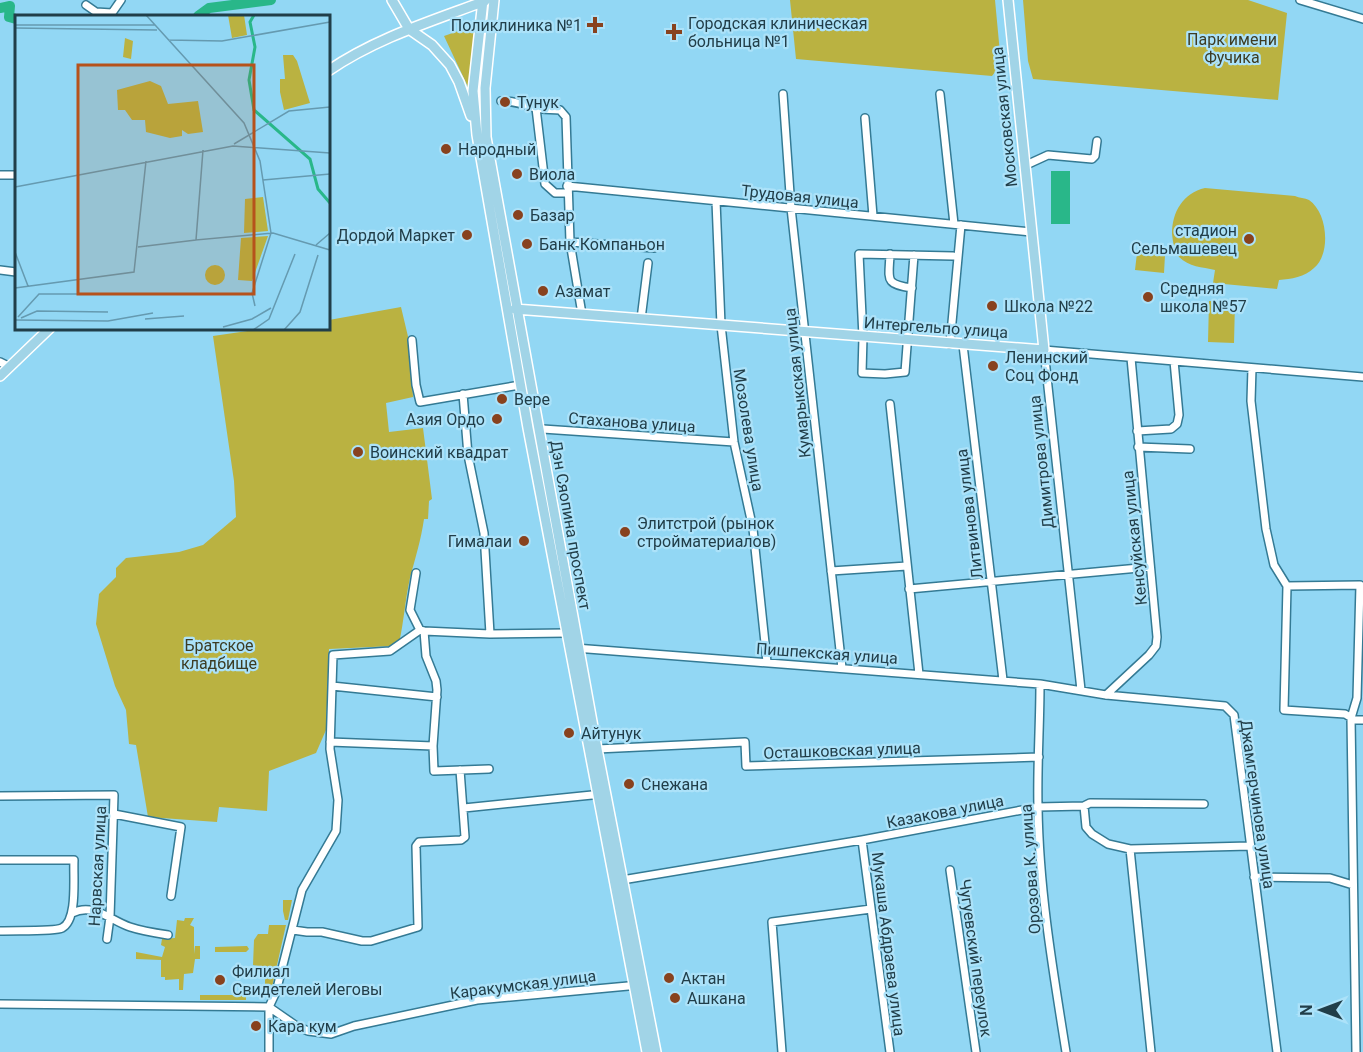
<svg xmlns="http://www.w3.org/2000/svg" width="1363" height="1052" viewBox="0 0 1363 1052" font-family="Roboto,sans-serif">
<style>
.green{fill:#bab241}
.water{fill:#29b789}
.lines{fill:none;stroke-linecap:round;stroke-linejoin:round}
.river{stroke:#29b789;stroke-width:10}
.minor-casing{stroke:#347a94;stroke-width:10}
.major-casing{stroke:#fff;stroke-width:12}
.minor{stroke:#fff;stroke-width:7}
.major{stroke:#a1d4e7;stroke-width:9}
.poi-dot{fill:#88421e;stroke:#ace2f9;stroke-width:2}
.labels{text-anchor:middle;stroke-width:4.5;stroke-linejoin:round;paint-order:stroke}
.poi-label{font-size:16px;fill:#213e49;stroke:#ace2f9;text-anchor:start}
.park-label{font-size:16px;fill:#3d3c23;stroke:#ace2f9}
.street-label{font-size:16px;fill:#213e49;stroke:#ace2f9}
.inset-river{fill:none;stroke:#29b789;stroke-width:3}
.inset-road{fill:none;stroke:#659ab0;stroke-width:1.5}
.view{fill:#b6521b;fill-opacity:0.15;stroke:#b6521b;stroke-width:3}
.inset-edge{fill:none;stroke:#213e49;stroke-width:3}
</style>
<rect width="100%" height="100%" fill="#92d7f4"/>
<path class="green" d="M790 0H995L1001 64 992 76 796 59Z
M1023 0H1248L1287 13 1278 100 1033 79 1028 61Z
M476 25 469 85 468 87 444 36Z
M1205 188 1295 196C1299 198 1305 198 1309 200 1328 213 1331 254 1314 268 1305 277 1291 279 1279 280L1277 289 1213 283 1215 270C1202 267 1189 267 1179 257 1174 250 1173 242 1172 234 1172 212 1183 193 1205 188Z
M1137 253 1165 255 1164 273 1135 270Z
M1209 301 1235 302 1234 343 1208 342Z
M401 307 410 345 413 397 386 403 389 432 423 428 432 499 429 501 428 519H424C421 540 415 559 410 578 405 600 404 621 399 643L393 646 329 649 326 730 316 753 269 771 267 811 219 807 217 822 148 817 136 745 129 744 126 710 115 686 96 624 99 594 116 577V568L126 558 179 552 203 545 236 517 234 481 213 336 268 328H328L329 320Z
M283 900H292L288 920H285L283 911Z
M185 918H194L190 925 194 927V954L195 946H200V959H195L193 973 184 974 183 990H179V979L165 980V977H161V960L136 959V952L162 957 165 947 161 945 162 939 175 938 177 920 184 921Z
M269 925H286L270 996H253L252 988 265 985V978L257 977 253 974V971H258V966L253 965 254 940 258 934H268Z
M247 946 249 949 246 952H215V947Z
M200 995H246V1000H200Z"/>
<path class="water" d="M1051 171H1070V224H1051Z"/>
<g class="lines">
<path class="river" d="M0 8 10 6 9 17 16 19
M198 16 209 8 271 0"/>
<defs>
<path id="minor" d="M1300 0 1363 19
M86 5 96 12 112 13 121 0
M783 94 791 208 842 668
M940 94 954 224
M501 101C514 101 522 104 535 108 542 110 552 109 560 110L566 117 570 242 582 314
M536 108 545 184 555 193H567
M865 118 873 216
M1024 166 1048 155 1092 159 1095 156 1097 141
M0 175H16
M567 186 1031 232
M716 201 721 325 734 442 753 529 767 662
M570 242 654 248
M890 254C889 280 884 284 912 288
M914 255 905 372 885 374 862 373 863 337 859 254 953 256
M0 270 16 272
M641 319 648 263
M412 340 416 385 420 402 520 385
M950 344 961 225
M963 345 1003 680
M0 362 10 367
M1252 368 1251 401 1266 529 1274 565 1287 586 1284 710 1345 714 1355 720H1363
M463 394 468 455 484 533 490 634
M890 404 919 674
M528 428 734 442
M1137 431 1171 429 1177 424 1179 415 1174 361
M1138 447 1190 449
M831 571 907 566
M416 573 410 610 420 630
M1287 586 1360 585 1357 698 1351 718 1356 1052
M909 589 1150 567
M575 648 1040 684 1106 695 1225 706 1234 715 1277 1052
M1040 684C1040 725 1037 766 1038 807 1039 889 1053 971 1066 1052
M332 686 437 697
M1081 690 1044 350 1363 377
M1106 695 1149 655 1156 646 1157 637 1131 358
M330 742 433 746
M597 749 745 742 746 766 1039 757
M489 769 434 771 433 746 437 690 436 681 426 656 424 631 490 634 567 633
M0 796 114 795 110 917 107 939
M1084 806 1090 803 1204 804
M464 808 602 794
M114 814 181 827 171 896
M862 840 890 1052
M1130 849 1151 1052
M0 860H74C73 877 78 920 62 928 54 932 12 930 0 931
M950 870 976 1052
M1254 877 1330 878 1353 885
M622 880 862 840 1038 807 1084 806 1086 827 1092 834 1108 844 1130 849 1250 846
M72 913C94 902 111 921 130 927 142 931 155 933 168 935
M293 930 307 932H322L362 941H371L418 927 416 846 419 842 461 840 465 837 460 770
M0 1004 269 1007
M269 1007 295 1025 308 1031 331 1034 354 1026 477 1000 639 985
M269 1052V1007L276 992 302 890 336 831 338 800 330 749 333 655 390 651 420 630 424 631
M782 1052 772 922 871 909"/>
<path id="major" d="M392 0 409 29 432 45 450 65 459 82 471 116
M483 0 473 91 477 135 528 428 647 1052
M494 0 485 88 486 137 597 749 656 1052
M328 71C376 38 432 21 485 1
M515 309 1044 350 1008 0
M0 376 50 328"/>
</defs>
<use href="#minor" class="minor-casing"/>
<use href="#major" class="major-casing"/>
<use href="#minor" class="minor"/>
<use href="#major" class="major"/>
</g>
<g class="poi-dot">
<path d="M592 16h6v6h6v6h-6v6h-6v-6h-6v-6h6z"/>
<path d="M671 23h6v6h6v6h-6v6h-6v-6h-6v-6h6z"/>
<circle cx="505" cy="102" r="6"/>
<circle cx="446" cy="149" r="6"/>
<circle cx="517" cy="174" r="6"/>
<circle cx="518" cy="215" r="6"/>
<circle cx="467" cy="235" r="6"/>
<circle cx="1249" cy="239" r="6"/>
<circle cx="527" cy="244" r="6"/>
<circle cx="543" cy="291" r="6"/>
<circle cx="1148" cy="297" r="6"/>
<circle cx="992" cy="306" r="6"/>
<circle cx="993" cy="366" r="6"/>
<circle cx="502" cy="399" r="6"/>
<circle cx="497" cy="419" r="6"/>
<circle cx="358" cy="452" r="6"/>
<circle cx="625" cy="532" r="6"/>
<circle cx="524" cy="541" r="6"/>
<circle cx="569" cy="733" r="6"/>
<circle cx="629" cy="784" r="6"/>
<circle cx="669" cy="978" r="6"/>
<circle cx="220" cy="980" r="6"/>
<circle cx="675" cy="998" r="6"/>
<circle cx="256" cy="1026" r="6"/>
</g>
<g class="labels">
<g class="poi-label">
<text x="688" y="29">Городская клиническая<tspan x="688" dy="18">больница №1</tspan></text>
<text x="582" y="31" text-anchor="end">Поликлиника №1</text>
<text x="517" y="108">Тунук</text>
<text x="458" y="155">Народный</text>
<text x="529" y="180">Виола</text>
<text x="530" y="221">Базар</text>
<text x="1237" y="236" text-anchor="end">стадион<tspan x="1237" dy="18">Сельмашевец</tspan></text>
<text x="455" y="241" text-anchor="end">Дордой Маркет</text>
<text x="539" y="250">Банк Компаньон</text>
<text x="1160" y="294">Средняя<tspan x="1160" dy="18">школа №57</tspan></text>
<text x="555" y="297">Азамат</text>
<text x="1004" y="312">Школа №22</text>
<text x="1005" y="363">Ленинский<tspan x="1005" dy="18">Соц Фонд</tspan></text>
<text x="514" y="405">Вере</text>
<text x="485" y="425" text-anchor="end">Азия Ордо</text>
<text x="370" y="458">Воинский квадрат</text>
<text x="637" y="529">Элитстрой (рынок<tspan x="637" dy="18">стройматериалов)</tspan></text>
<text x="512" y="547" text-anchor="end">Гималаи</text>
<text x="581" y="739">Айтунук</text>
<text x="641" y="790">Снежана</text>
<text x="232" y="977">Филиал<tspan x="232" dy="18">Свидетелей Иеговы</tspan></text>
<text x="681" y="984">Актан</text>
<text x="687" y="1004">Ашкана</text>
<text x="268" y="1032">Кара кум</text>
</g>
<g class="park-label">
<text x="1232" y="45">Парк имени<tspan x="1232" dy="18">Фучика</tspan></text>
<text x="219" y="651">Братское<tspan x="219" dy="18">кладбище</tspan></text>
</g>
<g class="street-label">
<text transform="translate(1004 117) rotate(-96)" y="6">Московская улица</text>
<text transform="translate(800 196) rotate(6)" y="6">Трудовая улица</text>
<text transform="translate(936 327) rotate(4)" y="6">Интергельпо улица</text>
<text transform="translate(797 383) rotate(-96)" y="6">Кумарыкская улица</text>
<text transform="translate(632 422) rotate(4)" y="6">Стаханова улица</text>
<text transform="translate(749 430) rotate(81)" y="6">Мозолева улица</text>
<text transform="translate(1041 462) rotate(-96)" y="6">Димитрова улица</text>
<text transform="translate(969 514) rotate(-97)" y="6">Литвинова улица</text>
<text transform="translate(571 525) rotate(80)" y="6">Дэн Сяопина проспект</text>
<text transform="translate(1134 538) rotate(-96)" y="6">Кенсуйская улица</text>
<text transform="translate(827 653) rotate(4)" y="6">Пишпекская улица</text>
<text transform="translate(842 750) rotate(-2)" y="6">Осташковская улица</text>
<text transform="translate(1258 804) rotate(82)" y="6">Джамгерчинова улица</text>
<text transform="translate(945 811) rotate(-11)" y="6">Казакова улица</text>
<text transform="translate(97 866) rotate(-87)" y="6">Нарвская улица</text>
<text transform="translate(1030 869) rotate(-94)" y="6">Орозова К. улица</text>
<text transform="translate(889 944) rotate(83)" y="6">Мукаша Абдраева улица</text>
<text transform="translate(976 958) rotate(82)" y="6">Чугуевский переулок</text>
<text transform="translate(523 984) rotate(-7)" y="6">Каракумская улица</text>
</g>
</g>
<g transform="translate(15 15)">
<rect width="315" height="315" fill="#92d7f4"/>
<path d="M213 0H229L232 20 217 23ZM110 23 118 26 116 44 108 42ZM268 40H278L282 46 295 88 269 95 265 77V64H270ZM135 66 146 71 153 89 183 86 188 117 173 119 167 115V121L155 123 131 117 130 105H117L110 95H103L102 75ZM248 182 253 216 229 218 230 184ZM253 221 237 266 223 265 226 223ZM190 260a10 10 0 1 1 20 0a10 10 0 1 1-20 0Z" fill="#bab241"/>
<path class="inset-river" d="M239 0 235 7 240 32 234 65 239 95 295 144 303 174 315 188"/>
<path class="inset-road" d="M131 0 229 108 245 146 256 218M0 10H140M0 13 142 15M153 25 207 26 315 7M219 129 274 96 315 92M188 135 181 225 258 218 315 235M248 165 315 159M0 172 218 131 315 138M301 230 315 218M123 232 181 225M0 237 13 271M0 273 119 257 131 146M240 291 237 278 256 218M3 302 24 279H63M6 303 22 296 93 297M130 304 169 301M0 305 93 306 138 298M208 312 237 304 256 293M238 315 254 304 280 239M269 315 285 297 303 240"/>
<path class="view" d="M63 50H239V279H63Z"/>
<rect width="315" height="315" class="inset-edge"/>
</g>
<g transform="translate(1321 1010) rotate(270)" stroke="#ace2f9" stroke-width="4.5" paint-order="stroke">
<path d="M0-4.5L10 22L0 15L-10 22Z" fill="#213e49"/>
<text y="-9" font-size="16" font-weight="bold" text-anchor="middle" fill="#213e49">N</text>
</g>
</svg>
